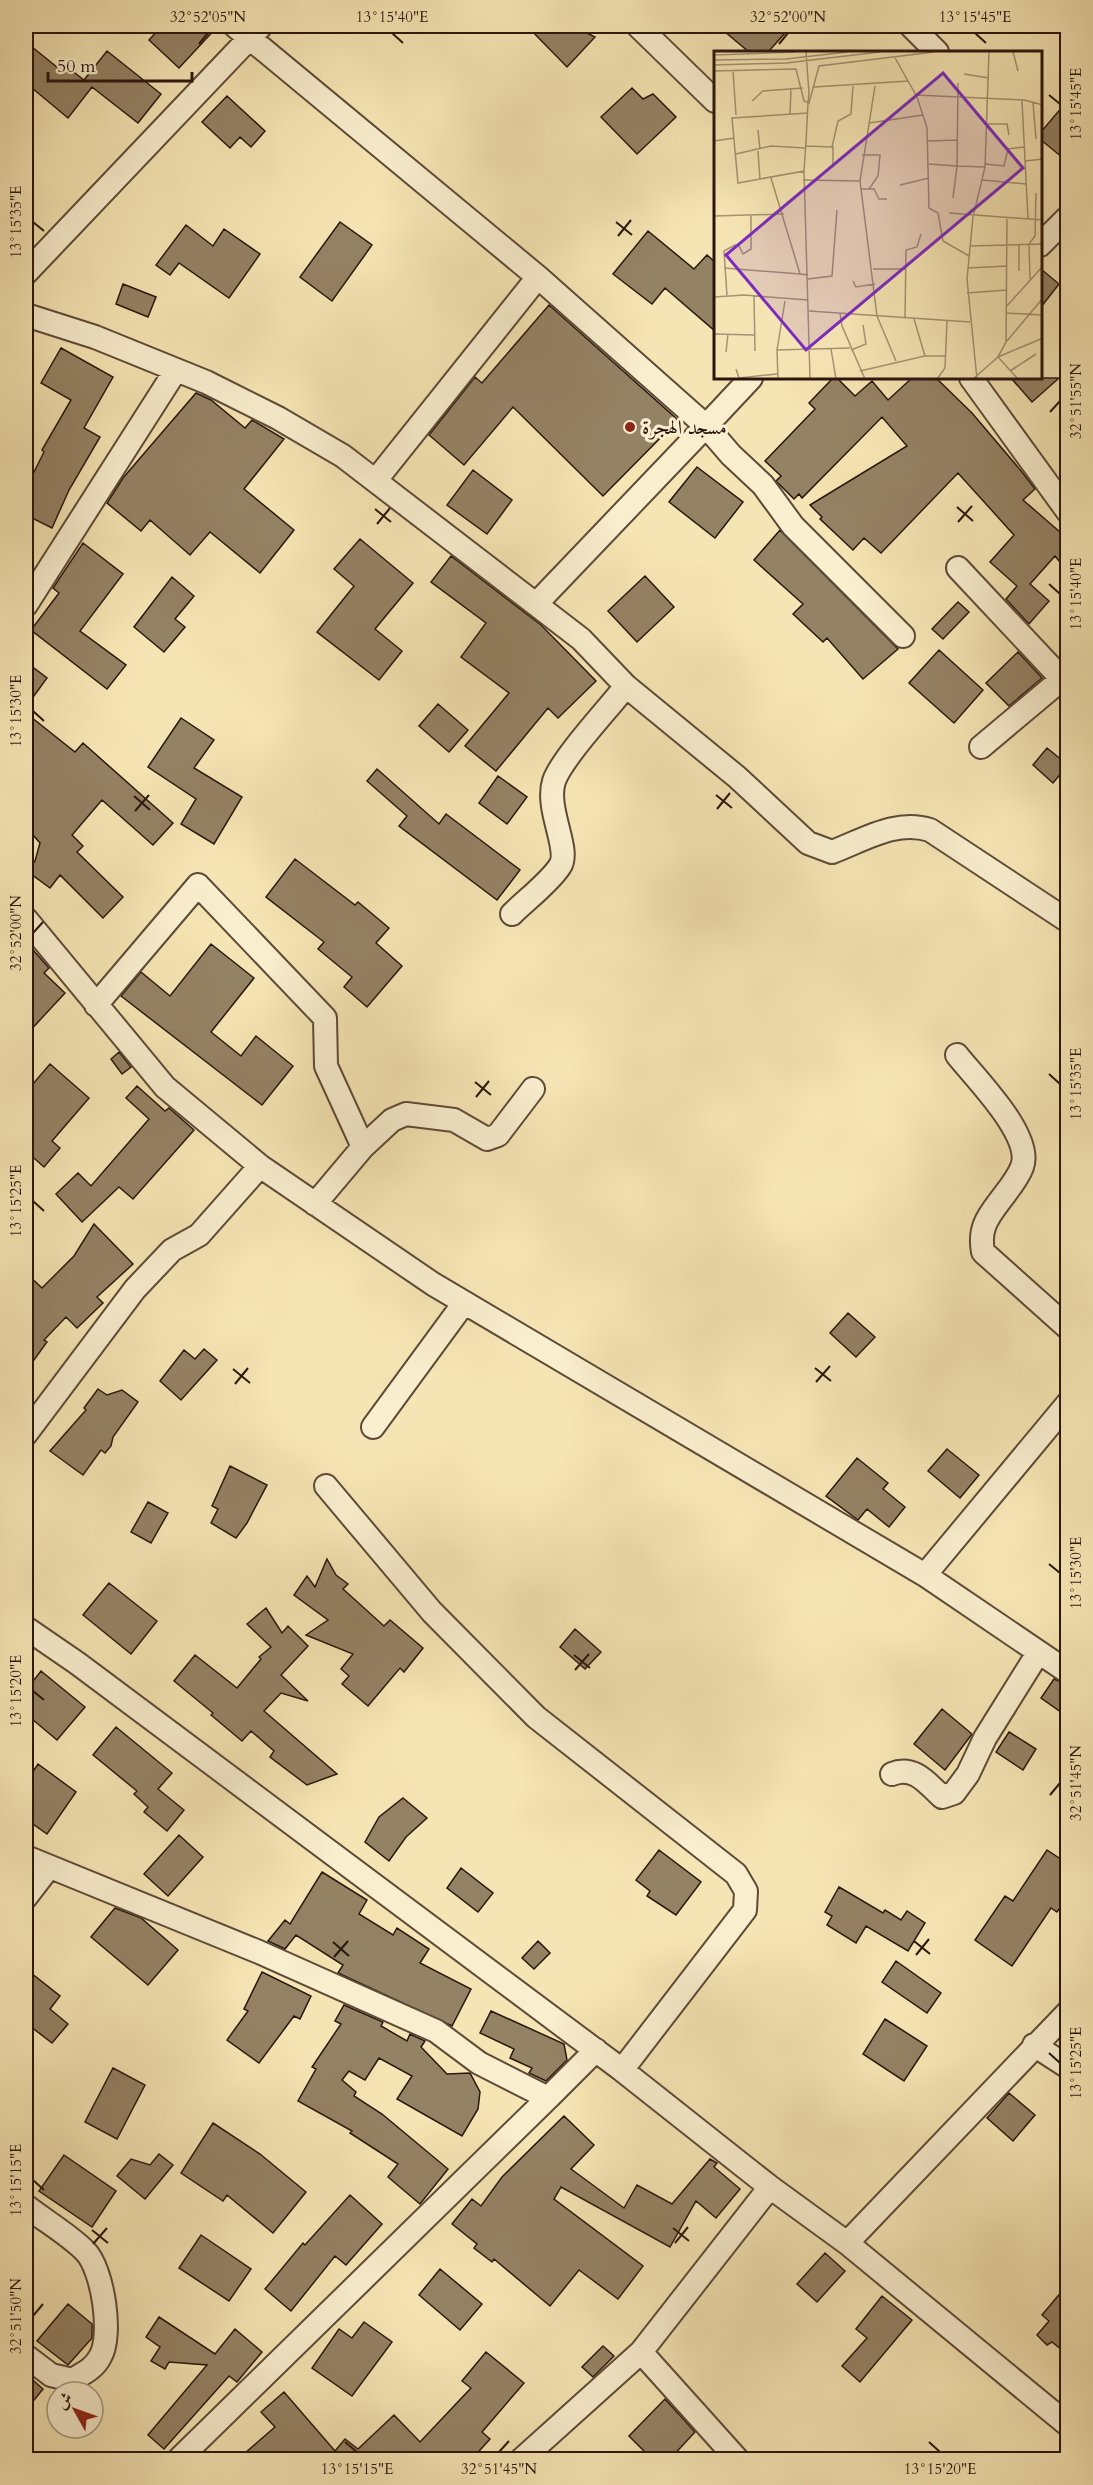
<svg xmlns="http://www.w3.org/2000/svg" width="1093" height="2485" viewBox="0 0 1093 2485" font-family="Cardo,Amiri,serif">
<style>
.building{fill:#948264;stroke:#2a160e;stroke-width:1.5}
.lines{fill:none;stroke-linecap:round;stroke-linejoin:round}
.minor-casing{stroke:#5d4a38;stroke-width:26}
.minor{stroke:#f9eece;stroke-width:22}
.ticks{fill:none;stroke:#2a160e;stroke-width:2}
.poi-dot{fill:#8f2418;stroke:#f9eece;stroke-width:2}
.labels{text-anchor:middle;stroke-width:6;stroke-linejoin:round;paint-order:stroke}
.poi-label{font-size:20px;fill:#2a160e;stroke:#f9eece;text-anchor:start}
.inset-road{fill:none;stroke:#a49272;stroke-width:1.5}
.view{fill:#7b2cbf;fill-opacity:0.15;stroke:#7b2cbf;stroke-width:3}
.inset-edge{fill:none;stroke:#2a160e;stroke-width:3}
.neatline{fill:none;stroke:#2a160e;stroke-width:2}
.ticks-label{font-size:15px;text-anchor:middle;fill:#2a160e}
</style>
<rect width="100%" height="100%" fill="#f6e5b4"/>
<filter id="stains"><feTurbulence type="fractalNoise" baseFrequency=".00333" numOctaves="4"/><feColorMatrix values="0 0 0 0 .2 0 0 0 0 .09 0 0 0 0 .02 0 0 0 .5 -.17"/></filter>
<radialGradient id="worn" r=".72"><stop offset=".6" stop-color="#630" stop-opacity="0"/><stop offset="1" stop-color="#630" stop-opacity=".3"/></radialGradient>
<path class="building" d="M162 26H218L179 68 149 40Z
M527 26H573L595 37 567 67Z
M718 26H776L785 33 768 52H749Z
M26 42 63 72 67 67 84 80 107 51 161 94 138 123 92 87 68 118 26 83Z
M632 88 643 99 653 94 676 117 637 154 601 117Z
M227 96 265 131 251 147 240 137 230 148 202 122Z
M1068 100V162L1041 140V132Z
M340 222 372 245 332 301 300 277Z
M186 225 213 246 224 229 260 254 229 298 179 263 170 275 156 265Z
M648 231 694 269 707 255 715 262V331L665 288 652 304 613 274Z
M1041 269 1059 284 1041 307Z
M123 284 156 297 148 317 116 304Z
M549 305 678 420 603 496 513 407 464 465 429 435 475 377 482 383Z
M61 348 113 377 84 428 100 437 69 490 52 528 26 515V488L44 452 42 450 71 400 41 383Z
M833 378H837L855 396 872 381 888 400 912 378H936L972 413 1022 472 1035 489 1023 500 1068 539V572L1055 556 1030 584 1049 601 1029 624 1006 599 1017 586 990 562 1014 535 958 473 881 553 864 538 853 550 820 519 822 517 810 505 907 446 882 417 802 498 799 494 794 499 776 481 781 476 765 461 815 409 809 403Z
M1011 378H1059L1032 402Z
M196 393 211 400 245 428 252 420 284 439 244 489 294 530 260 573 210 532 190 555 150 520 141 531 107 503 123 478Z
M697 467 743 502 715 538 669 502Z
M473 470 512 500 487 534 447 505Z
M780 530 898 649 863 679 827 638 823 642 793 614 803 604 754 560Z
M360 539 413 583 375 629 402 651 379 680 317 632 354 586 334 569Z
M83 543 123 574 80 631 126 665 107 689 31 630 59 593 53 588Z
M451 556 541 625 596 681 558 718 548 708 496 771 465 746 509 693 461 657 486 623 431 582Z
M645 576 674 607 637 642 608 611Z
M172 577 194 596 175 619 185 627 164 652 134 627Z
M958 602 969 612 943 639 932 629Z
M939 650 983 690 954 723 909 683Z
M1018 652 1042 678 1009 706 986 683Z
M26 662 47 678 26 707Z
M438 704 468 730 449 752 419 726Z
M26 713 75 752 83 743 173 823 153 845 102 800 72 835 83 846 77 852 123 897 103 918 60 875 50 888 27 871 35 861 40 843 26 827Z
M181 718 214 740 194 768 242 797 214 844 181 824 196 799 148 767Z
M1047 748 1068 765 1053 783 1033 765Z
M377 769 439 824 446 814 520 870 497 900 399 826 407 816 367 781Z
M498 776 527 797 507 824 479 803Z
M295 859 355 905 358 902 389 928 376 943 402 966 367 1007 344 987 352 977 318 949 324 942 266 897Z
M26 942 49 968 44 973 65 993 26 1035Z
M211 944 254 978 211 1032 241 1056 256 1036 293 1066 262 1105 121 996 141 972 170 996Z
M119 1052 131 1067 122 1074 111 1059Z
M50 1064 89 1098 52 1141 60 1148 44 1167 26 1151V1092Z
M137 1086 165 1111 169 1108 194 1130 133 1199 119 1187 82 1222 56 1194 78 1173 91 1186 149 1119 126 1098Z
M94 1224 133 1264 97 1297 103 1303 77 1328 66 1317 44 1340 47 1342 26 1371V1273L42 1288 74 1256Z
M848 1313 875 1337 856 1357 830 1333Z
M204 1349 217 1360 181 1400 160 1381 184 1350 195 1359Z
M98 1389 107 1395 122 1390 138 1402 113 1437 111 1446 105 1453 101 1450 83 1475 50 1451 86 1410 84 1408Z
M947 1449 979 1475 960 1498 928 1471Z
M857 1458 888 1483 883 1489 905 1507 889 1527 867 1509 858 1520 826 1496Z
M230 1466 267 1485 247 1523 236 1538 211 1523 218 1509 212 1506Z
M148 1502 168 1513 151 1543 131 1532Z
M327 1559 336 1575 348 1584 343 1589 384 1626 390 1620 423 1648 404 1672 400 1668 368 1706 342 1684 349 1676 341 1669 353 1654 306 1635 328 1620 294 1595 307 1576 315 1587Z
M109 1583 157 1621 131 1654 83 1615Z
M266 1608 282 1633 288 1626 308 1646 281 1675 308 1701 281 1693 264 1711 337 1774 307 1785 270 1757 274 1751 251 1731 242 1741 211 1715 213 1713 174 1681 195 1655 237 1688 261 1659 259 1657 271 1647 247 1624Z
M575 1629 601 1652 585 1669 560 1647Z
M41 1671 85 1707 57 1740 26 1714V1690Z
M1054 1679 1068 1685V1717L1041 1698Z
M942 1709 972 1734 945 1770 914 1744Z
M116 1727 172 1773 158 1789 184 1810 167 1831 144 1812 148 1807 134 1794 137 1791 93 1755Z
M1009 1732 1036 1749 1023 1770 996 1752Z
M38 1764 76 1792 47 1834 26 1819V1782Z
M403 1798 427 1818 406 1837 389 1861 365 1842 379 1817Z
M179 1835 203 1857 168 1896 144 1874Z
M659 1850 701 1882 676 1915 647 1896 650 1891 636 1880Z
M1047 1850 1068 1864V1897L1057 1912 1051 1908 1012 1966 975 1940 1005 1896 1013 1901Z
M461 1868 493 1893 478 1912 447 1888Z
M322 1872 367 1900 359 1914 393 1935 397 1928 429 1949 420 1963 471 1989 452 2026 338 1973 343 1965 296 1935 285 1949 268 1941 285 1920 290 1924Z
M839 1887 883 1913 885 1910 901 1920 907 1911 925 1923 908 1951 866 1926 856 1943 827 1925 832 1916 825 1912Z
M115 1908 141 1918 178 1950 148 1985 91 1937Z
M538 1941 550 1953 534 1969 522 1958Z
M896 1961 941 1993 927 2013 882 1982Z
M26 1969 60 1996 50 2009 68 2024 52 2043 26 2023Z
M262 1972 311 1996 300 2019 294 2016 259 2063 227 2040 248 2011 244 2009Z
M344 2005 383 2022 381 2026 407 2041 410 2034 425 2041 421 2047 447 2074 470 2073 480 2092 478 2109 462 2136 397 2099 412 2076 379 2058 365 2080 349 2071 342 2080 356 2092 354 2096 382 2114 448 2169 420 2204 388 2177 398 2164 350 2133 352 2131 298 2101 316 2069 312 2067 341 2024 335 2021Z
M491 2011 564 2044 567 2060 546 2081 529 2073 532 2068 510 2058 514 2049 480 2033Z
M885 2019 927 2046 904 2081 863 2054Z
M113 2068 145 2085 117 2139 85 2122Z
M1009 2093 1035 2115 1013 2141 987 2118Z
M564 2116 594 2145 571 2169 624 2208 637 2185 672 2204 710 2159 717 2163 714 2167 740 2189 716 2218 696 2201 670 2247 561 2187 554 2199 643 2266 618 2299 579 2270 550 2306 494 2259 492 2262 474 2248 477 2244 452 2224 472 2199 481 2206 502 2177Z
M213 2123 260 2154 306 2192 273 2233 227 2195 223 2201 181 2173Z
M159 2154 173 2165 145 2199 117 2176 131 2159 150 2165Z
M64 2155 116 2191 92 2227 39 2191Z
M350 2195 382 2224 346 2265 335 2256 291 2311 265 2289 303 2243 305 2245Z
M201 2235 251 2269 229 2301 179 2268Z
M825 2253 845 2271 817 2302 797 2284Z
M440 2269 482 2304 460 2330 419 2295Z
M1068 2284V2355L1052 2342 1047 2345 1037 2335 1049 2321 1042 2315Z
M882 2296 912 2320 860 2382 842 2366 867 2338 856 2329Z
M68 2304 92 2324V2338L68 2365 37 2341Z
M159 2317 215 2354 235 2329 262 2352 237 2382 229 2376 164 2449 148 2435 207 2365 169 2362 165 2369 151 2361 160 2347 146 2337Z
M364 2322 392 2342 352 2396 312 2368 339 2329 352 2338Z
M603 2346 614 2356 593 2377 582 2367Z
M486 2352 524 2383 482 2432 490 2439 471 2460H237L275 2427 261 2412 284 2392 335 2451 345 2439 358 2449 394 2415 420 2442 471 2388 462 2381Z
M26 2374 43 2389 26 2410Z
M665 2399 695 2432 669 2460H653L629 2436Z"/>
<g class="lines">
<defs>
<path id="minor" d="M235 26 538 277 706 426 751 378
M638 26 715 101
M911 26 937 52
M1040 245 1068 217
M26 273 261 26
M26 315 95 337 206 382 278 418 343 456 581 639 626 686 737 777 808 843 832 852C864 840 896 819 930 830L1068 921
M971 378 1068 512
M376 480 538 277
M958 568 1062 679
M537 603 706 426 731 455 763 485 793 526 903 636
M26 605 176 370
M981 747 1068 674
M512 914C526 900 550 882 560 866 571 850 545 809 554 781 562 758 609 708 626 686
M26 919 165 1087 260 1166 433 1284 925 1575 1068 1672
M96 1005 198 885 325 1018 326 1066 363 1147
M957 1055C975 1078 1034 1136 1022 1167 1017 1180 1007 1191 999 1202 986 1219 979 1230 983 1252L1068 1328
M315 1204 363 1147 392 1120 406 1114 454 1120 487 1139 498 1135 533 1089
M373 1427 464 1303
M26 1434 135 1289 172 1250 199 1235 260 1166
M326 1486 432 1612 536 1717 736 1874 746 1891 745 1910 622 2070
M925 1575 1068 1403
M26 1628 77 1663 622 2070 770 2187 847 2243 1068 2425
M892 1774C914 1765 927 1783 942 1797L954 1793 968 1774 985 1738 1038 1653
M26 1857 259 1952 436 2031 479 2063 548 2098 596 2050
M26 1897 49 1867
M1034 2045 1068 2067
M26 2206C45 2221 68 2234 85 2251 103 2269 113 2336 100 2357 94 2369 82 2374 72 2380L51 2375 26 2356
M847 2243 1068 2012
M641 2352 738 2460
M178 2460 548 2098
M521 2460 641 2352 770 2187"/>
</defs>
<use href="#minor" class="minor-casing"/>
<use href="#minor" class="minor"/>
</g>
<path class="ticks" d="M392 33 403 43M975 33 986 43M199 44 208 33M779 44 788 33M1049 95 1060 104M33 222 44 231M616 222 632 235M618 236 631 220M1050 412 1060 401M957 507 973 521M375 509 391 522M958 522 972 506M377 524 390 508M1049 584 1060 594M33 711 44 721M716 795 732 808M134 796 150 810M717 809 730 793M135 811 149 795M33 933 43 922M1049 1074 1060 1084M475 1082 491 1095M476 1097 489 1081M33 1201 44 1211M815 1368 831 1381M233 1369 250 1383M816 1382 830 1366M235 1384 248 1368M1049 1564 1060 1573M574 1655 590 1668M575 1670 589 1654M33 1691 44 1700M1050 1795 1060 1783M914 1941 930 1954M333 1942 349 1956M916 1955 929 1939M334 1957 348 1941M1049 2053 1060 2063M33 2180 44 2190M673 2228 689 2241M92 2230 108 2243M675 2243 688 2227M93 2244 107 2228M33 2316 43 2304M345 2442 357 2452M929 2442 940 2452M499 2452 509 2441"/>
<circle class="poi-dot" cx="630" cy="427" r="6"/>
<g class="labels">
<g class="poi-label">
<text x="642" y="434">مسجد الهجرة</text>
</g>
</g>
<g transform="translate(714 51)">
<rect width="328" height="328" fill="#f6e5b4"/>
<path class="inset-road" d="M92 1 95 42 94 52 92 91 90 120 24 132 18 67 94 62M299 1 304 20M0 4 81 1M180 5 203 46 213 77 215 157 224 162 229 190 255 205M0 9 72 8 133 1M0 14 72 12 166 1M0 20 82 18 90 50 95 52 105 15 220 1M19 20 22 64M250 23 275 27M244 32 243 115 271 116M161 35 146 130 163 265 182 310M100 36 194 30M202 44 310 49 329 54M38 50 49 40 89 37M308 50 314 168M319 51 322 88M76 63 77 37M155 72 209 64M274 73H293L295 84M44 79 46 99M0 90 20 87M214 90 244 89M91 95 118 96 124 70 137 63 139 35M119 95V115M44 100 46 129M22 103 57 95 91 97M148 104H166L164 125 155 138M311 110 329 108M215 113 243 115 239 147M271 113 290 115 294 98 310 96M90 120 96 328M57 127 86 223 94 224M89 129 146 130M268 129 312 133M186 134 215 127M147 138H160L165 148H173M235 162 329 169M0 165 70 163M293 168 292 291 284 306 304 328M305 194V220M256 195 329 193M10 217 86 223M254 217 293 215M159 218H191M94 228 118 225 123 159M316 228 315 193 321 185 322 142M139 230 142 236 161 233M253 242 293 239M13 244 10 200 21 194 25 195 29 203 37 198V164M40 245 41 300M0 246 30 244 94 249M292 256 329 215M95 260 256 271M126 262 128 275 151 328M292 262 329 264M191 268 192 199 203 196 207 183M0 283 40 284M293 290 329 247M117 298 122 328M63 299 71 250M137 299 152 293 149 274M12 301 14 283M211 305H231M22 318 25 327 63 323M146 320 211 305 200 268M296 320 322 303M64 328 63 299 136 297M223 328 231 317 233 270M259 328 284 306 329 287M263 328 253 228 259 166 271 116 275 1"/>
<path class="view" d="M229 22 309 117 92 299 12 204Z"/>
<rect width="328" height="328" class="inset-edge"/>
</g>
<rect width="1093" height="2485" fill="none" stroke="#f6e5b4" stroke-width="66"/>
<g transform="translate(75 2410) rotate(310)"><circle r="28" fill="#f9eece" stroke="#a69881" stroke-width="1.5"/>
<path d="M0-4.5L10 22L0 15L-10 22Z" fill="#8f2418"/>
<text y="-9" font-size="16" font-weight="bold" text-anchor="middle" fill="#2a160e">ش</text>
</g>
<path d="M48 72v9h144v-9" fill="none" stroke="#2a160e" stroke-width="3"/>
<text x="57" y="72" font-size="18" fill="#2a160e" stroke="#f9eece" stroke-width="4.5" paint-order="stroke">50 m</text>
<rect x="33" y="33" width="1027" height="2419" class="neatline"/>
<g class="ticks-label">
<text x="208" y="22">32°52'05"N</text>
<text x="392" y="22">13°15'40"E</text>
<text x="788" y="22">32°52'00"N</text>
<text x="975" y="22">13°15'45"E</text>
<text transform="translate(1076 104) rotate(-90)" y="5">13°15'45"E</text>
<text transform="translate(16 222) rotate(-90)" y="5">13°15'35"E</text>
<text transform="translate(1076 401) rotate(-90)" y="5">32°51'55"N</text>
<text transform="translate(1076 594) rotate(-90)" y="5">13°15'40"E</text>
<text transform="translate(16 711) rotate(-90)" y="5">13°15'30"E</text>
<text transform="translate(16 933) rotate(-90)" y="5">32°52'00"N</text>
<text transform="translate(1076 1084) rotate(-90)" y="5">13°15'35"E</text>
<text transform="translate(16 1201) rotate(-90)" y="5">13°15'25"E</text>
<text transform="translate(1076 1573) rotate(-90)" y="5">13°15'30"E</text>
<text transform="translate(16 1691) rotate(-90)" y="5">13°15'20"E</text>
<text transform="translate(1076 1783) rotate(-90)" y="5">32°51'45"N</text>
<text transform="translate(1076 2063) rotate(-90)" y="5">13°15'25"E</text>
<text transform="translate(16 2180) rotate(-90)" y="5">13°15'15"E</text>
<text transform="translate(16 2316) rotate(-90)" y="5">32°51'50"N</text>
<text x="357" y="2474">13°15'15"E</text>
<text x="499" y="2474">32°51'45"N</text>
<text x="940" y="2474">13°15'20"E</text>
</g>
<rect width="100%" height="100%" filter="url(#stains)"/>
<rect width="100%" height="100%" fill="url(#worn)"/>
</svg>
